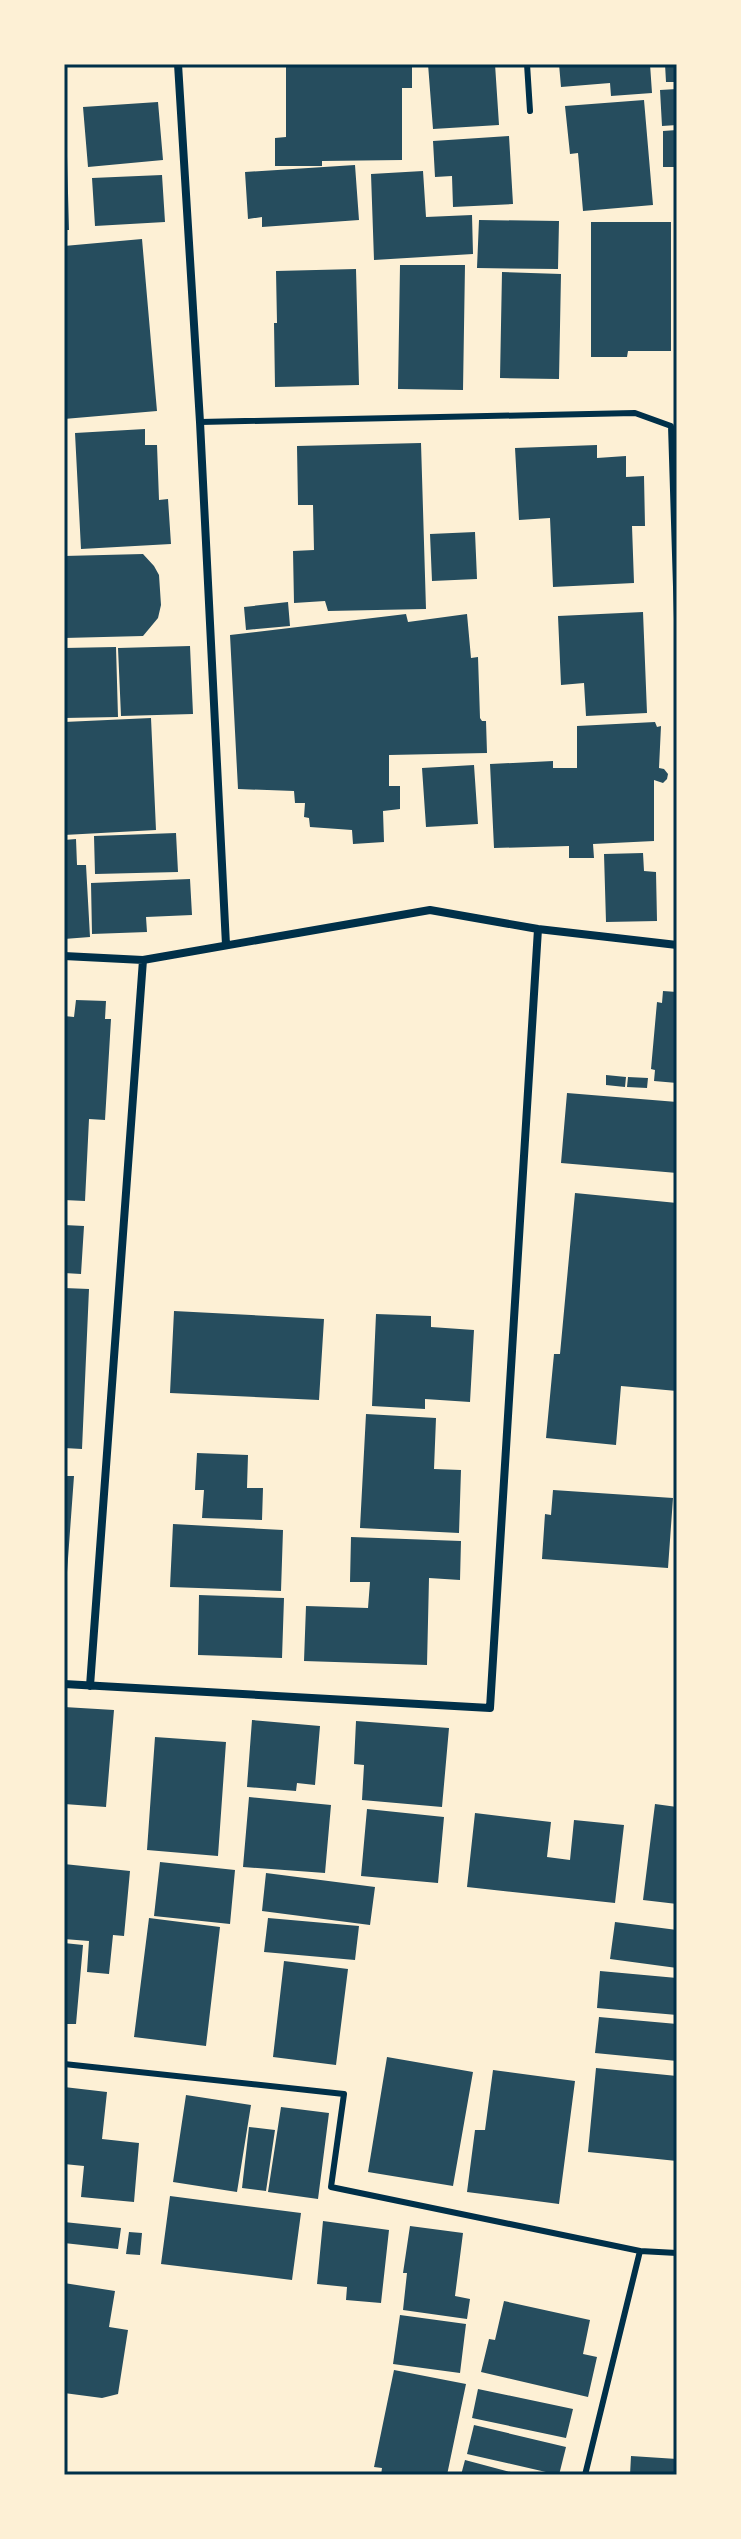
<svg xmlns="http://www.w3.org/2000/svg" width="741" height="2539" viewBox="0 0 741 2539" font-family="Jost,sans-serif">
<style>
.building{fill:#264d5e}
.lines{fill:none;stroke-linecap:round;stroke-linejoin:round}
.service{stroke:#003049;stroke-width:6}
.minor{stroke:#003049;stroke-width:8}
.neatline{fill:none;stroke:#003049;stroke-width:3}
</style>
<rect width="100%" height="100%" fill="#fdf0d5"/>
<path class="building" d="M286 64H412V88H402V160L322 161V166H275V138L286 137Z
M428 64H495L499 125 433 129Z
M559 64H650L652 93 611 96 610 83 561 87Z
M665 64H677V82H666Z
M677 89V125L662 126 660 90Z
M644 100 653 205 583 211 578 153 570 154 565 106Z
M158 102 163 160 88 167 83 107Z
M677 130V167H663V131Z
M509 136 513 204 453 207 452 176 435 177 433 141Z
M64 156H67L69 230H64Z
M355 165 359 220 262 227V217L248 219 245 172Z
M423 171 426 217 472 215 473 254 374 260 371 174Z
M162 175 165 222 95 226 92 178Z
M479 220 559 221 558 269 477 268Z
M591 222H671V351H628L627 357H591Z
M142 239 157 411 64 419V246Z
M400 265H465L463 390 398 389Z
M356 269 359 385 275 387 274 323H277L276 271Z
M502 272 561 274 559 379 500 378Z
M145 429V445H157L159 500 168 499 171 544 81 549 75 433Z
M421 443 426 609 328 611 325 601 294 603 293 551 314 550 313 505H298L297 446Z
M597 445V458L626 456V477L644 476 645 526H632L634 583 553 587 550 518 519 520 515 448Z
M475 532 477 579 432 581 430 534Z
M143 554 154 566 159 575 161 605 158 618 143 636 64 638V556Z
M288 602 290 626 246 630 244 607Z
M643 612 647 713 586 716 584 683 561 685 558 616Z
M406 614 408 622 467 614 471 658 478 657 480 718 482 721H486L487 753 389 755V786H400V809L383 811 384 842 353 844 352 830 310 827 309 818 304 817 305 803H295L294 791 238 789 230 635Z
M190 646 193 714 121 716 118 648Z
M116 647 118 717 64 718V648Z
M151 718 156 830 64 835V722Z
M655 722 657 727 661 726 659 768 664 769 668 774 667 779 663 783 654 780V841L593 844 594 858H569V846L494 848 490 764 553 761V768H577V726Z
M474 765 478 824 426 827 422 768Z
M176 833 178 872 95 874 94 836Z
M76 839 77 865H86L90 937 64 939V840Z
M643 853 644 871 656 872 657 921 606 922 604 854Z
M190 879 192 915 146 917 147 932 92 934 91 883Z
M663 991 677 992V1083L654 1081 655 1070 651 1069 657 1002 662 1003Z
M76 1000 106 1001 105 1019H111L105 1120 89 1119 85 1201 64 1200V1016L74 1017Z
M606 1075 626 1077 625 1087 606 1085Z
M628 1077 648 1078 647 1088 627 1087Z
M567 1093 677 1102V1173L561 1163Z
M575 1193 677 1203V1391L621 1386 616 1445 546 1438 554 1354H560Z
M64 1225 84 1226 81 1274 64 1273Z
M64 1288 89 1289 82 1449 64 1448Z
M174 1311 324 1319 319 1400 170 1393Z
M376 1314 431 1316V1327L474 1330 470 1402 425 1399V1409L372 1406Z
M366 1414 436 1418 434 1469 461 1470 459 1533 360 1528Z
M197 1453 248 1455 247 1488H263L262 1520 202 1518 204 1490H195Z
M64 1476H74L66 1586H64Z
M553 1490 673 1498 668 1568 542 1559 545 1514 551 1515Z
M173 1524 283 1530 281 1591 170 1587Z
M351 1537 461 1541 460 1580 429 1578 427 1665 304 1661 306 1606 368 1608 370 1582H350Z
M199 1595 284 1598 282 1658 198 1655Z
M64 1707 114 1710 106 1807 64 1804Z
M252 1720 320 1726 315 1785 297 1783 296 1791 247 1787Z
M356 1721 449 1728 442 1807 362 1800 364 1765 354 1764Z
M155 1737 226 1742 218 1856 147 1850Z
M249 1797 331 1805 325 1873 243 1867Z
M655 1804 677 1807V1904L643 1900Z
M367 1809 444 1817 438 1883 361 1876Z
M475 1813 551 1822 547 1857 570 1860 574 1820 624 1825 615 1903 467 1887Z
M160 1862 235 1870 230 1924 154 1916Z
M64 1864 130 1871 124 1936 113 1935 109 1974 87 1972 89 1941 64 1939Z
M266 1873 375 1887 370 1925 262 1911Z
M149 1918 220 1927 206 2046 134 2037Z
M268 1918 359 1926 355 1960 264 1952Z
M615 1922 677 1930V1968L610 1959Z
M64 1943 83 1945 76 2024H64Z
M284 1961 348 1969 336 2065 273 2057Z
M600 1971 677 1978V2015L597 2008Z
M599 2017 677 2024V2061L595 2053Z
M387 2057 473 2072 453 2186 368 2172Z
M596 2068 677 2076V2161L588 2152Z
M493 2070 575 2081 559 2204 467 2192 475 2130H485Z
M64 2087 107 2092 102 2139 139 2143 134 2202 81 2197 84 2166 64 2164Z
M186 2095 251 2105 237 2192 173 2182Z
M281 2107 329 2113 318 2199 268 2192Z
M249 2127 275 2130 266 2191 242 2188Z
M170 2196 301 2213 292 2280 161 2264Z
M323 2221 389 2230 381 2303 346 2300 347 2287 317 2284Z
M64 2222 121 2228 118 2249 64 2243Z
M410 2226 463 2233 455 2296 470 2299 467 2319 403 2310 407 2273H403Z
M129 2232 142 2233 140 2255 126 2254Z
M64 2283 115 2291 109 2327 128 2330 118 2394 102 2398 64 2393Z
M504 2301 590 2320 583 2354 597 2357 588 2397 481 2372 489 2339 495 2340Z
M400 2315 466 2324 460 2373 393 2364Z
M394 2370 466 2384 447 2475H381L382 2468 374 2467Z
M478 2389 573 2409 566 2438 472 2418Z
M474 2425 566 2447 559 2475 467 2454Z
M631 2456 677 2459V2475H630Z
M465 2460 518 2474V2475H461Z"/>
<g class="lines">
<path class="service" d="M527 64 530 111
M200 422 635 413 671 426 677 619
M64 2064 344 2094 331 2187 640 2251 677 2253
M585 2475 640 2251"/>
<path class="minor" d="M178 64 200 422 226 945
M64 956 143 960 430 910 538 929 677 945
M64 1684 490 1708 538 929
M90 1686 143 960"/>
</g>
<rect width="741" height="2539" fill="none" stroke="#fdf0d5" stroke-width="132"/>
<rect x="66" y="66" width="609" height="2407" class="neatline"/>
</svg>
